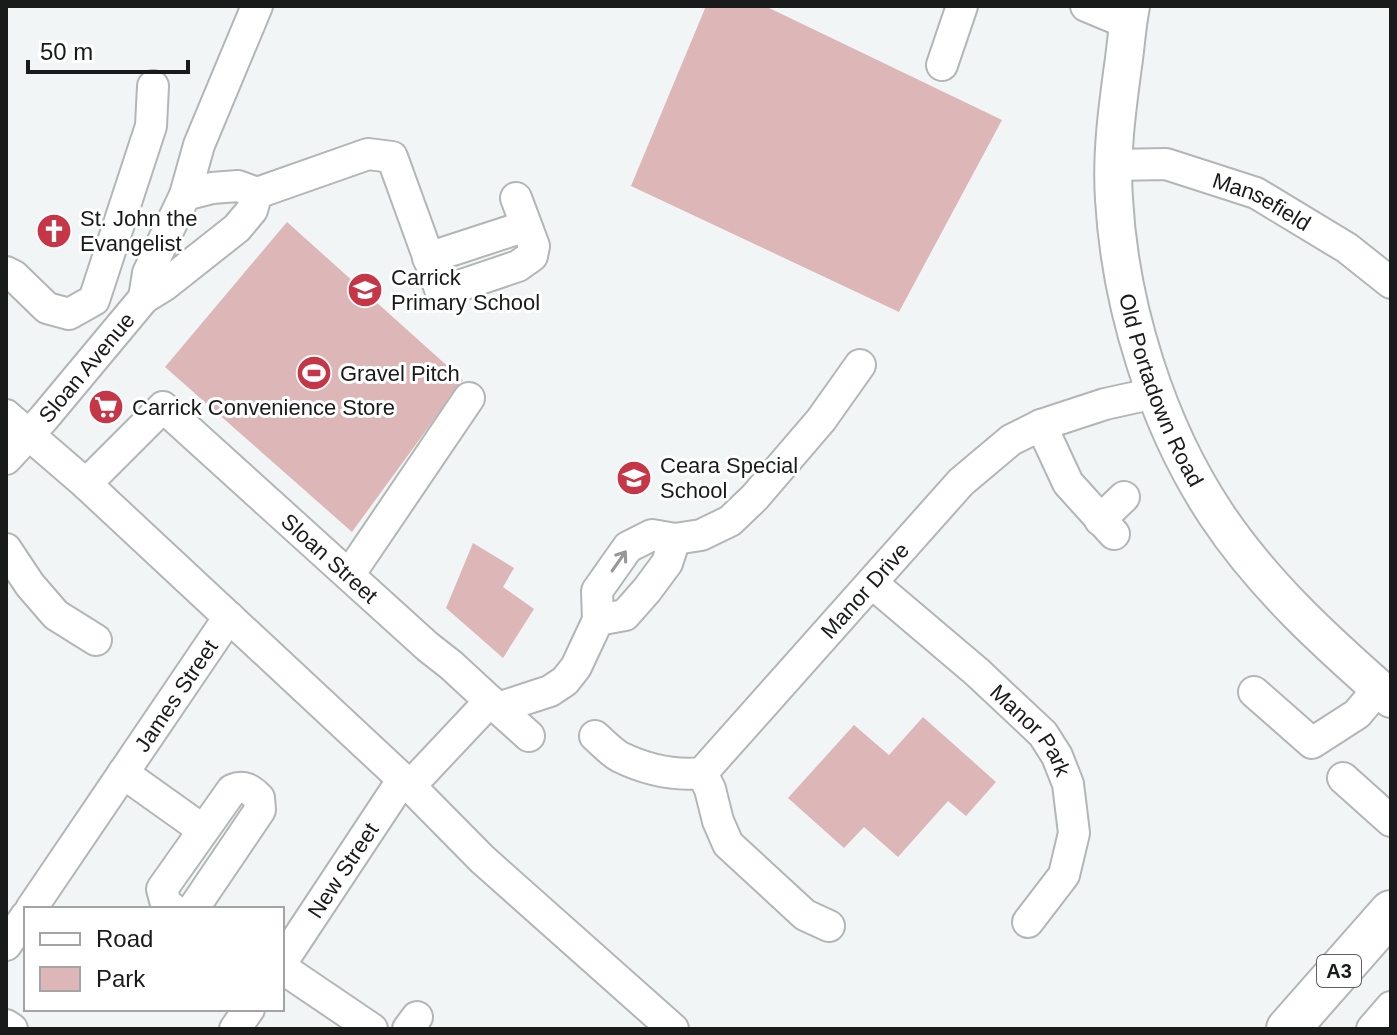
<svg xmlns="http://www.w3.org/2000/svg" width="1397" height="1035" viewBox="0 0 1397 1035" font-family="Helvetica,sans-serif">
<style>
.green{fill:#ddb7b7}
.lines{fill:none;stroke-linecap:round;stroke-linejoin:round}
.minor-casing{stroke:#b3b6b6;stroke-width:34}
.major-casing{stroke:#b3b6b6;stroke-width:40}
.highway-casing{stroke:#b3b6b6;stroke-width:46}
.minor{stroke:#fff;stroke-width:30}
.major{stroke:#fff;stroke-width:36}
.highway{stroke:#fff;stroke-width:42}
.oneway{stroke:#989898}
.labels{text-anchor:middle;stroke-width:6;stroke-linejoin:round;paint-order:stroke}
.shield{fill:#fff;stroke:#5e5f5f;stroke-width:2}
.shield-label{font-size:20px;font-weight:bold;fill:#191b1a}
.street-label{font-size:22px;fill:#191b1a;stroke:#fff}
.poi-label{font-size:22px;fill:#191b1a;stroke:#fff;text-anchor:start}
</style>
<rect width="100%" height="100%" fill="#f1f5f5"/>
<path class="green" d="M706 6H765L1002 120 899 312 631 186Z
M287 222 463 380 352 532 165 367Z
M473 543 514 568 503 587 534 609 503 658 446 608Z
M923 717 996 782 966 816 948 801 898 857 864 827 844 848 788 798 854 725 889 755Z"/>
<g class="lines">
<defs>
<g id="minor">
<path d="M1086 6 1127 23"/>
<path d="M942 65 962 6"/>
<path id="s1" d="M1115 165 1166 164 1256 193 1347 248 1391 283"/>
<path d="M185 195 199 145 257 6"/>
<path d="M428 258 526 226"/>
<path d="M6 272 14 276 47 308 69 314 94 300 151 126 153 86"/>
<path d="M144 298 148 273 185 195 212 188 238 186 257 193"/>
<path d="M6 415 86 484 410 786 482 859 673 1029"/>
<path d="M1041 425 1068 483 1114 534"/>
<path id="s2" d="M6 459 44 418 144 298 165 285 237 228 252 210 257 193 368 154 392 157 441 292 518 266 532 256 534 246 516 198"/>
<path id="s3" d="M86 484 163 407 428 647 451 665 490 701 410 786"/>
<path d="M1100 520 1124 497"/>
<path d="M6 549 30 585 56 615 96 640"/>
<path d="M349 575 469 398"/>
<path id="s4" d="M872 583 977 672 1043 734 1057 756 1068 784 1074 833 1064 875 1028 922"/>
<path d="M598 620 625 615 647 590 667 563 675 539"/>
<path d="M1254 692 1312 743 1357 714 1379 688"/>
<path d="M490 701 529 736"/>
<path d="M498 708 550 691 565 681 576 667 598 620 597 591 628 547 652 535 675 539 701 535 730 521 755 497 821 420 860 365"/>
<path id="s5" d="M595 736C603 743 611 752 620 757 647 770 673 776 702 773L961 482 1011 440 1041 425 1105 404 1155 393"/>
<path d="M123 773 203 830"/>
<path d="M702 773 710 789 718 821 728 844 805 915 829 926"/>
<path d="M1343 778 1391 821"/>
<path id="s6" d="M31 909 229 617"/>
<path d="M173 909 166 904 162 889 232 790C244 785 250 789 259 798L260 810 193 909"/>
<path d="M6 945 26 916"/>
<path id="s7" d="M282 962 403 779"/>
<path d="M282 968 372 1029"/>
<path d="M6 1025 12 1029"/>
<path d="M235 1029 249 1009"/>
<path d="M408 1029 417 1017"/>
<path d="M1372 1029 1391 1007"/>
</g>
<g id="major">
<path id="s8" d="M1131 6C1127 26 1126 46 1123 66 1117 110 1111 155 1114 199 1120 306 1157 425 1216 514 1263 585 1327 643 1391 699"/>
</g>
<path id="highway" d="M1288 1029 1391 912"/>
</defs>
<use href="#minor" class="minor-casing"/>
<use href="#major" class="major-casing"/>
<use href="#highway" class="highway-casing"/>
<use href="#minor" class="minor"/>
<use href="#major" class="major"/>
<use href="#highway" class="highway"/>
</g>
<defs><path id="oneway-shaft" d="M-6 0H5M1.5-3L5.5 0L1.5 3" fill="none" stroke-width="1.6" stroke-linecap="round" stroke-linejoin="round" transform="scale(2)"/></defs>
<use class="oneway" href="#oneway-shaft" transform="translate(619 561) rotate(-55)"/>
<defs>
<symbol id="church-disc" viewBox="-11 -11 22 22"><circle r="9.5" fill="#c63646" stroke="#fff"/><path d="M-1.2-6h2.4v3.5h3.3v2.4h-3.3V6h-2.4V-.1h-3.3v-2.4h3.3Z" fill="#fff"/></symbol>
<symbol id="school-disc" viewBox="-11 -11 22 22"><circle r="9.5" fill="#c63646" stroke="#fff"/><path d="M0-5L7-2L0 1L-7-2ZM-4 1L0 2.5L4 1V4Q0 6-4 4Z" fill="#fff"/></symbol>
<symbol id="stadium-disc" viewBox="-11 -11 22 22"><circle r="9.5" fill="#c63646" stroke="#fff"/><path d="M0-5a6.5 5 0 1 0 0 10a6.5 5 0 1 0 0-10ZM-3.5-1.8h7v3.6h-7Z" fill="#fff"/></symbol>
<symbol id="supermarket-disc" viewBox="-11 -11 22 22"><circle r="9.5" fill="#c63646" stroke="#fff"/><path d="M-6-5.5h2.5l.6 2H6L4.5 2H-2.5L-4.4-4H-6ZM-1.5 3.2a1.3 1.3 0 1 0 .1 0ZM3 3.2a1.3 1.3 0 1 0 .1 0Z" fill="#fff"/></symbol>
</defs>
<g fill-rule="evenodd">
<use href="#church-disc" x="34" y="211" width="40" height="40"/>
<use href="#school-disc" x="345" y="270" width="40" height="40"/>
<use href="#stadium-disc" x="294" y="353" width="40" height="40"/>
<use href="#supermarket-disc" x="86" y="387" width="40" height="40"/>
<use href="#school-disc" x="614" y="458" width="40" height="40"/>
</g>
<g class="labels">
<rect class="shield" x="1317" y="955" width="44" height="32" rx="6"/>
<g class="shield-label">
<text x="1339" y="978">A3</text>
</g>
<g class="street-label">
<text dy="8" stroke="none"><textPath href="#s1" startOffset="154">Mansefield</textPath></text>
<text dy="8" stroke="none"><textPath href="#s2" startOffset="122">Sloan Avenue</textPath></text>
<text dy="8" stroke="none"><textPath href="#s8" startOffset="392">Old Portadown Road</textPath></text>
<text dy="8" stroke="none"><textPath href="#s3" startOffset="334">Sloan Street</textPath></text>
<text dy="8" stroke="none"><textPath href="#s5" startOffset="362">Manor Drive</textPath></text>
<text dy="8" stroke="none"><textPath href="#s6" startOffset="258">James Street</textPath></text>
<text dy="8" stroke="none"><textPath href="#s4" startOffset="218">Manor Park</textPath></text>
<text dy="8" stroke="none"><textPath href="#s7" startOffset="110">New Street</textPath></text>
</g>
<g class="poi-label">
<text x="80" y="226">St. John the<tspan x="80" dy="25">Evangelist</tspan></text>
<text x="391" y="285">Carrick<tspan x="391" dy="25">Primary School</tspan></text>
<text x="340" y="381">Gravel Pitch</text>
<text x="132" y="415">Carrick Convenience Store</text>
<text x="660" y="473">Ceara Special<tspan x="660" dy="25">School</tspan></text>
</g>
</g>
<rect width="1397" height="1035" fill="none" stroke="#191b1a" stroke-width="16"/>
<rect x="24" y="907" width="260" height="104" fill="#ffffff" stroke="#a3a4a3" stroke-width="2"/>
<rect x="40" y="933" width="40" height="12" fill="#ffffff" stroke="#a3a4a3" stroke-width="2"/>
<text x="96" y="947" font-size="24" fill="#191b1a">Road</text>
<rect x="40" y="967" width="40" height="24" fill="#ddb7b7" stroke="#a3a4a3" stroke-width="2"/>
<text x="96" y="987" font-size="24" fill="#191b1a">Park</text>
<path d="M28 60v12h160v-12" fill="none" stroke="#191b1a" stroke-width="4"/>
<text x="40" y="60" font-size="24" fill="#191b1a" stroke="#ffffff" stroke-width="6" paint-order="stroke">50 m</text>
</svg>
